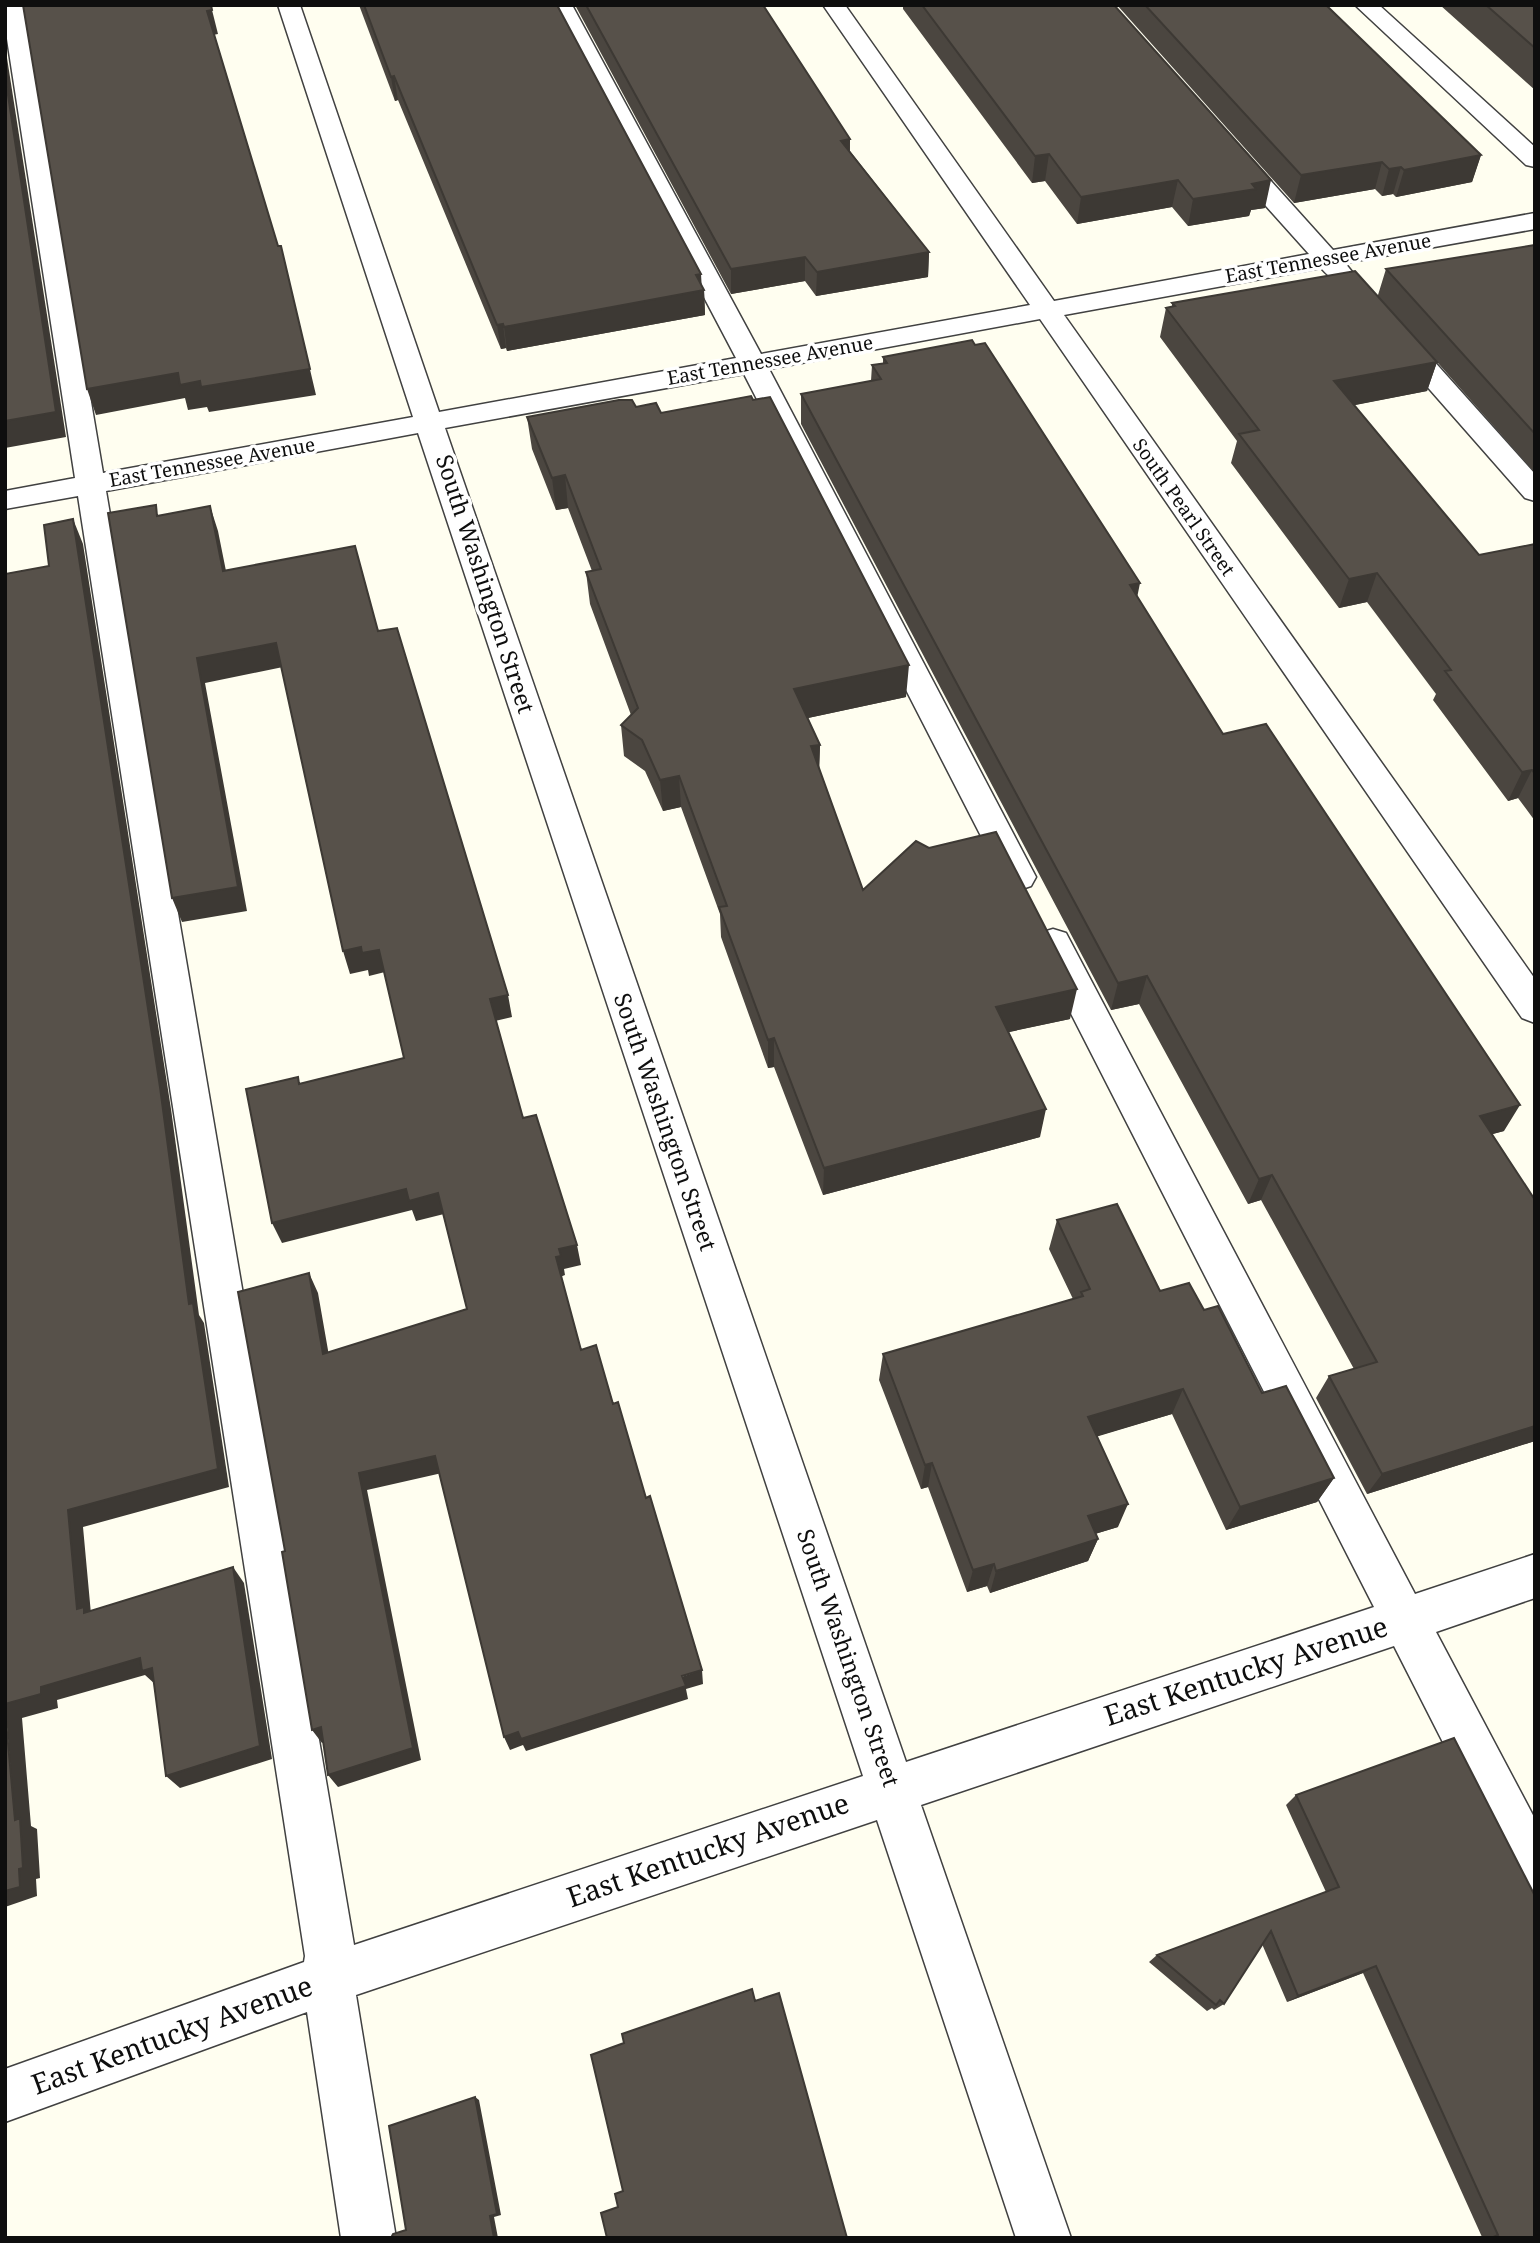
<svg xmlns="http://www.w3.org/2000/svg" width="1540" height="2243" viewBox="0 0 1540 2243" font-family="'Noto Serif',serif">
<style>
.lines{fill:none;stroke-linecap:round;stroke-linejoin:round}
.minor-casing{stroke:#414141;stroke-width:3}
.minor{fill:#fff;fill-rule:evenodd}
.wall{fill:#4b4640}
.shaded-wall{fill:#3d3934}
.building{fill:#57514a;stroke:#3d3934;stroke-width:2}
.labels{text-anchor:middle;stroke-width:7;stroke-linejoin:round;paint-order:stroke}
.far-street-label{font-size:19px;fill:#0e0e0e;stroke:#fff}
.street-label{font-size:23px;fill:#0e0e0e;stroke:#fff}
.near-street-label{font-size:28px;fill:#0e0e0e;stroke:#fff}
</style>
<rect width="100%" height="100%" fill="#fffef0"/>
<g class="lines">
<defs>
<path id="minor" d="M5 5H24L103 473 413 417 278 5H300L439 412 736 358 550 5H572L761 354 1030 305 823 5H845L1054 301 1309 254 1224 159 1221 154 1224 149H1242L1333 250 1535 213V229L1345 263 1353 273 1349 279C1335 282 1330 278 1321 268L1064 315 1535 979V1023L1522 1018 1040 319 769 369 1036 877 1031 886 1019 890 1007 886 1002 877 744 374 445 428 906 1762 1374 1607 1035 943 1040 933 1053 929 1066 933 1415 1594 1535 1554V1598L1436 1632 1535 1819V1895L1517 1888 1394 1646 921 1805 1071 2238H1016L877 1820 356 1995 396 2238H341L307 2012 5 2122V2069L304 1962 305 1956 78 496 5 509V491L75 478 5 26ZM418 433 863 1776 354 1945 106 491Z
M1355 5H1379L1535 147V167L1526 165Z
M1397 328 1406 330 1535 474V501L1525 498 1388 342 1384 336 1388 330Z"/>
</defs>
<use href="#minor" class="minor-casing"/>
<use href="#minor" class="minor"/>
</g>
<path class="wall" d="M359 5H557L704 290 705 315 507 351 506 348 501 349 398 100 395 101Z
M575 5H763L850 139V151L929 252 928 277 816 296 805 281 731 294Z
M903 5H1114L1265 208 1251 210 1249 216 1188 226 1172 207 1077 224 1045 181 1032 183 903 9Z
M1117 5H1326L1481 155 1472 182 1396 197 1393 194 1382 196 1375 189 1294 203Z
M1440 5H1535V90Z
M1535 245V473L1437 362 1427 391 1354 405 1479 555 1535 544V821L1518 798 1508 801 1433 700 1436 694 1367 602 1339 608 1231 463 1237 441 1160 337 1166 308 1172 307V303L1378 295 1386 269Z
M883 357 1137 597 1223 734 1504 1131 1492 1134 1535 1441 1367 1494 1316 1398 1329 1376 1354 1369 1261 1200 1248 1204 1139 1004 1111 1010 801 424V394L871 381 872 365 883 363Z
M636 407 661 413 906 697 808 718 820 745 819 768 863 890 1070 1019 1008 1032 1040 1137 823 1195 774 1067 768 1068 721 937 720 914 681 807 663 811 645 771 624 756 621 725 631 715 590 604 586 572 592 571 568 508 556 510 532 449 527 417Z
M1057 1220 1160 1291 1204 1310 1262 1393 1334 1478 1317 1502 1226 1530 1172 1414 1097 1436 1118 1527 1095 1534 1098 1539 1088 1561 990 1593 987 1586 967 1592 928 1487 921 1489 879 1380 883 1354 1073 1299 1049 1249Z
M1296 1795 1535 2238H1479L1482 2237 1363 1973 1287 2002 1262 1944 1224 2004 1214 2010 1212 2008 1207 2011 1149 1962 1157 1955 1326 1892 1286 1805Z"/>
<path class="shaded-wall" d="M212 10 218 34 213 35 207 11Z
M5 45 66 437 5 448Z
M394 76 398 100 395 101 391 77Z
M850 139 849 163 841 141Z
M1049 154 1045 181 1032 183 1035 156Z
M1481 155 1472 182 1396 197 1404 170Z
M1382 162 1375 189 1294 203 1301 175Z
M1401 167 1393 194 1382 196 1389 169Z
M1178 180 1172 207 1077 224 1081 197Z
M1271 180 1265 208 1251 210 1249 216 1188 226 1193 199 1252 184Z
M281 246 316 395 209 412 207 407 188 410 185 398 96 415 87 389Z
M929 252 928 277 816 296 817 272Z
M805 257V281L731 294V269Z
M701 274 702 291 704 290 705 315 507 351 504 327Z
M503 324 506 348 501 349 497 325Z
M1437 362 1427 391 1325 411 1334 381Z
M565 475 568 508 556 510 552 478Z
M210 506 218 531 231 596 223 571Z
M73 519 83 544 171 1109 199 1315 204 1323 229 1487 83 1527 91 1614 98 1622 77 1609 68 1510 189 1304Z
M1377 573 1367 602 1339 608 1349 579Z
M1140 583 1134 613 1130 585Z
M276 643 283 667 205 683 247 911 182 922 172 898 197 658Z
M909 665 906 697 794 721V689Z
M820 745 819 776 811 746Z
M1532 770 1518 798 1508 801 1522 772Z
M679 776 681 807 663 811 660 780Z
M361 947 379 950 385 972 369 976 368 970 350 974 343 951Z
M1147 976 1139 1004 1111 1010 1118 983Z
M1077 989 1070 1019 991 1036 996 1007Z
M508 995 512 1017 495 1021 490 999Z
M774 1038V1067L768 1068V1040Z
M1520 1105 1504 1131 1464 1142 1480 1116Z
M1046 1109 1040 1137 823 1195 824 1168Z
M1272 1175 1261 1200 1248 1204 1259 1179Z
M406 1189 438 1193 444 1214 416 1221 412 1210 282 1243 272 1223Z
M577 1245 581 1265 564 1269 565 1275 560 1277 556 1257 559 1249Z
M309 1273 318 1293 332 1373 323 1354Z
M1183 1389 1172 1414 1079 1442 1088 1417Z
M1535 1426V1441L1367 1494 1382 1474Z
M435 1456 442 1473 367 1490 421 1760 338 1787 328 1775 359 1473Z
M932 1463 928 1487 921 1489 925 1465Z
M1334 1478 1317 1502 1226 1530 1240 1507Z
M1128 1504 1118 1527 1078 1539 1088 1516Z
M1098 1539 1088 1561 990 1593 996 1571Z
M994 1564 987 1586 967 1592 973 1570Z
M233 1567 244 1583 272 1759 180 1788 166 1776Z
M140 1658 152 1668 156 1685 145 1675 57 1700 58 1708 22 1718 31 1826 37 1829 40 1878 36 1879 37 1896 5 1907V1891L15 1820 5 1704 41 1687Z
M702 1670 703 1684 686 1689 688 1699 526 1751 523 1745 510 1750 504 1737Z
M321 1727 331 1740 322 1743 312 1730Z
M1376 1966 1363 1973 1287 2002 1298 1996Z
M475 2097 479 2100 501 2215 494 2217 498 2238H494L490 2216Z"/>
<path class="building" d="M23 5H211L212 10 207 11 278 246H281L310 369 201 387 200 381 180 385 178 373 87 389Z
M364 5H557L701 274 696 275 704 290 504 327 503 324 497 325 394 76 391 77Z
M586 5H763L850 139 841 141 929 252 817 272 805 257 731 269Z
M922 5H1114L1271 180 1252 184 1256 189 1193 199 1178 180 1081 197 1049 154 1035 156Z
M1145 5H1326L1481 155 1404 170 1401 167 1389 169 1382 162 1301 175Z
M1486 5H1535V48Z
M5 75 56 412 5 421Z
M1535 245V434L1386 269Z
M1355 271 1437 362 1334 381 1479 555 1535 544V774L1532 770 1522 772 1445 671 1451 670 1377 573 1349 579 1239 434 1259 430 1166 308 1175 306 1172 303Z
M972 340 975 345 985 343 1140 583 1130 585 1223 734 1266 724 1520 1105 1480 1116 1535 1200V1426L1382 1474 1329 1376 1377 1362 1272 1175 1259 1179 1147 976 1118 983 801 394 881 379 872 365 887 363 883 357Z
M751 396 753 400 770 397 909 665 794 689 820 745 811 746 863 890 916 841 929 848 996 832 1077 989 996 1007 1046 1109 824 1168 774 1038 768 1040 719 907 727 906 679 776 660 780 642 740 621 725 638 708 586 572 601 569 565 475 552 478 527 417 619 400H632L636 407 656 403 661 413Z
M156 505 157 516 210 506 223 571 355 546 378 631 397 628 508 995 490 999 523 1118 536 1115 577 1245 559 1249 561 1256 556 1257 581 1350 596 1345 613 1404 618 1402 646 1498 650 1496 702 1670 682 1676 686 1686 521 1739 518 1732 504 1737 435 1456 359 1473 413 1748 328 1775 321 1727 312 1730 282 1552 285 1551 238 1292 309 1273 323 1354 467 1309 438 1193 409 1201 406 1189 272 1223 246 1089 298 1077 299 1084 404 1058 379 950 362 953 361 947 343 951 276 643 197 658 238 887 172 898 108 513Z
M73 519 160 1087 189 1304 193 1303 218 1469 68 1510 77 1609 84 1607V1613L233 1567 260 1746 166 1776 152 1668 142 1671 140 1658 41 1687V1694L5 1704V574L49 566 44 525Z
M1117 1204 1160 1291 1189 1283 1204 1310 1218 1306 1262 1393 1286 1386 1334 1478 1240 1507 1183 1389 1088 1417 1128 1504 1088 1516 1098 1539 996 1571 994 1564 973 1570 932 1463 925 1465 883 1354 1083 1296 1081 1292 1090 1289 1057 1220Z
M5 1710 15 1820 20 1818 23 1868 19 1869 20 1887 5 1891Z
M1454 1738 1535 1896V2238H1491L1498 2235 1376 1966 1298 1996 1271 1931 1224 2004 1220 2000 1216 2005 1157 1955 1339 1887 1296 1795Z
M752 1989 755 2001 779 1993 847 2238H607L601 2213 618 2207 615 2194 623 2191 591 2055 624 2043 622 2034Z
M475 2097 497 2214 490 2216 494 2238H391L393 2234 406 2230 389 2126Z"/>
<g class="labels">
<g class="far-street-label">
<text transform="translate(1328 258) rotate(-10)" y="7">East Tennessee Avenue</text>
<text transform="translate(770 360) rotate(-10)" y="7">East Tennessee Avenue</text>
<text transform="translate(212 462) rotate(-10)" y="7">East Tennessee Avenue</text>
<text transform="translate(1184 507) rotate(55)" y="7">South Pearl Street</text>
</g>
<g class="street-label">
<text transform="translate(485 584) rotate(72)" y="8">South Washington Street</text>
<text transform="translate(665 1122) rotate(71)" y="8">South Washington Street</text>
<text transform="translate(848 1658) rotate(71)" y="8">South Washington Street</text>
</g>
<g class="near-street-label">
<text transform="translate(1246 1671) rotate(-18)" y="10">East Kentucky Avenue</text>
<text transform="translate(708 1850) rotate(-19)" y="10">East Kentucky Avenue</text>
<text transform="translate(172 2035) rotate(-20)" y="10">East Kentucky Avenue</text>
</g>
</g>
<rect width="1540" height="2243" fill="none" stroke="#0e0e0e" stroke-width="14"/>
</svg>
